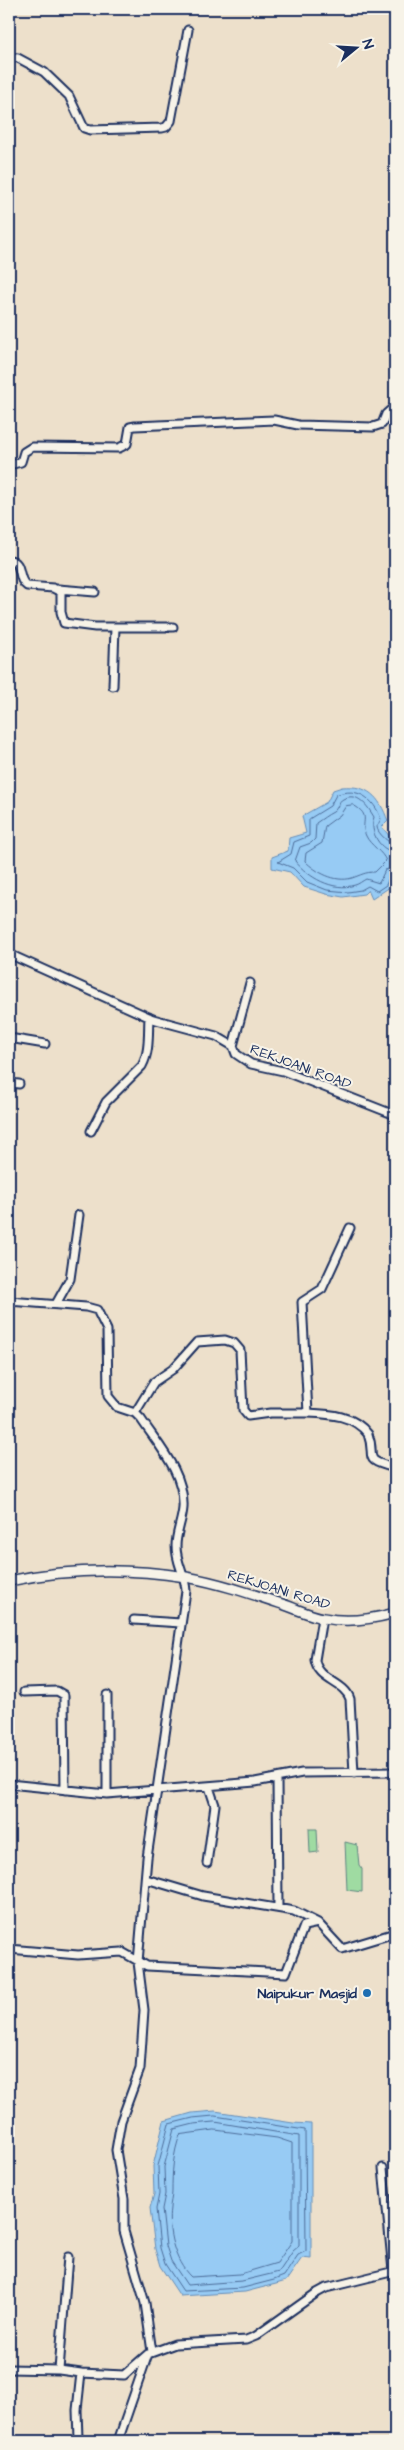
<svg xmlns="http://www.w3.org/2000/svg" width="404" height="2450" viewBox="0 0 404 2450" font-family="'Architects Daughter',sans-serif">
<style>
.green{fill:#9fdba2;stroke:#5d8580}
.water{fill:#97cbf4;stroke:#658db8}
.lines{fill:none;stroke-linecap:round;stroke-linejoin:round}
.shore{stroke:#4d6d9a;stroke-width:1}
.minor-casing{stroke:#1b2f5e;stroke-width:11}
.tertiary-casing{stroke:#1b2f5e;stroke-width:12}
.minor{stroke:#f7f3e8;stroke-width:7}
.tertiary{stroke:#f7f3e8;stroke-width:9}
.poi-dot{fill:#1f6fb2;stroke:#f7f3e8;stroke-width:2}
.labels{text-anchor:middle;stroke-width:4;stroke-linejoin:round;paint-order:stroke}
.street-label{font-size:14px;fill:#1b2f5e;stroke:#f7f3e8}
.poi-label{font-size:14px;font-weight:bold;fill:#1b2f5e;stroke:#f7f3e8;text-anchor:end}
</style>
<rect width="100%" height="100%" fill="#ede0cb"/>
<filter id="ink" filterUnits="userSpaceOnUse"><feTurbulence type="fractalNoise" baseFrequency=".02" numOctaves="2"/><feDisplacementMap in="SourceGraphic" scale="10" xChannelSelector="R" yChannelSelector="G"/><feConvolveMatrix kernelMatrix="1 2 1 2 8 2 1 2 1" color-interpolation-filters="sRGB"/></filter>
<g filter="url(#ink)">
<path class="green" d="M309 1829H317L318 1852 310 1853Z
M345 1842 357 1845 359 1865 362 1869V1892L347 1890Z"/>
<path class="water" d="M342 787C368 785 379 796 388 821L382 827 395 843V865L390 887 372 899 368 890 364 894 343 897 326 894 304 887 290 872 272 868V857L288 851 289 838 306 833 302 816 327 802 333 790Z
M215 2111 293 2123 311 2124V2259L302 2258 286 2281 276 2284 245 2292 180 2296 160 2266 155 2249 150 2208 154 2194 153 2166 164 2121 192 2113Z"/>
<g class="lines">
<path class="shore" d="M353 805C373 816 359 821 366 836 370 845 383 852 386 861L375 872C365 872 361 875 352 878 335 883 316 872 305 861L306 853 322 843 325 826 340 815 346 806Z
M395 845C390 844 377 833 377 827 377 826 381 819 381 819 374 799 358 786 336 795L330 806 309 819V836L294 842 291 854 278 862 293 868 307 882 327 890 348 892 361 890 368 886 377 891 386 885 390 875 395 873
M395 852C380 851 369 832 374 817 368 807 358 791 343 799 338 801 338 809 333 812 327 815 322 819 316 823L315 839 311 843 300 847 295 861C308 877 333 892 355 885 359 884 362 881 366 879L379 883 385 870 395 867
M215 2116 305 2130 306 2251 298 2255 284 2276 274 2280 243 2288 183 2291 165 2264 160 2248 156 2209 159 2194 158 2166 169 2124 193 2118Z
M215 2122 299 2136V2246L293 2251 279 2272 242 2281 187 2285 171 2261 166 2246 162 2209 165 2194 164 2167 174 2129 194 2124Z
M215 2130 277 2138 292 2143V2241L277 2263 240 2274 191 2277C174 2261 167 2230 170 2208 170 2203 172 2198 172 2192 172 2172 173 2154 180 2135Z"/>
<defs>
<path id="minor" d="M9 57 18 58 44 72 69 96 84 128 90 130 162 128 166 127 171 121 188 30
M9 465 21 462 24 452 32 447 119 448 127 444 130 427 135 426 274 420 298 425 373 427 382 424 386 414 395 406
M9 560C24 561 16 579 27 586L53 588 61 592V612L64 623 95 627H173
M58 589 95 592
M113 686 115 627
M9 954 153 1019 216 1036 233 1046
M9 1038 45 1044
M233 1046 236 1054 251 1064 283 1071 395 1115
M233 1046 250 983
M9 1083 19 1084
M91 1131 106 1102 142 1066C150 1051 148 1034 149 1017
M350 1228 322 1289 302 1302 308 1413C330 1414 354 1415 368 1434 377 1458 360 1459 395 1468
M9 1301 86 1307 97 1310 107 1330 108 1396 117 1407 135 1413 141 1419C159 1446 185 1474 183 1508 182 1521 176 1533 176 1546 176 1563 185 1574 186 1591L147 1858 138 1962 144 2010 140 2069 121 2121 116 2150 124 2199V2231L145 2303 152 2352
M56 1304 70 1279 79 1215
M135 1413 154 1382 173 1369 197 1342 225 1340 234 1343 240 1350 243 1410 248 1416 270 1413H308
M322 1618 315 1660C318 1681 344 1681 350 1699L354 1773
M134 1620 181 1623
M24 1692 57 1691 64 1695 65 1790
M107 1695V1794
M277 1779 278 1908
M9 1784 107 1794 255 1782 302 1773 395 1772
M207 1863 215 1805 209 1787
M146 1879 203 1896 294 1911 318 1923
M9 1949 78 1955 122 1952 147 1966 286 1973 304 1926 318 1923 342 1949 395 1933
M383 2168 393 2271
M9 2369 59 2370 68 2257
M59 2370 81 2373 77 2410 78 2438
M81 2373 124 2375 148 2354 175 2344 246 2340 256 2336 315 2294 326 2288 395 2271
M118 2441 148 2354"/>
<path id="tertiary" d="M9 1581C66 1569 128 1568 186 1577 220 1583 252 1594 285 1605 297 1609 311 1616 324 1618 347 1623 373 1619 395 1613"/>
</defs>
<use href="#minor" class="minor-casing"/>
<use href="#tertiary" class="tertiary-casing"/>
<use href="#minor" class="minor"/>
<use href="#tertiary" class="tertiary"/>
</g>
</g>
<circle class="poi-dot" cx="367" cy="1993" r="5"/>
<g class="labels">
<g class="street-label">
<text transform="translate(301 1066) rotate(20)" y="5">REKJOANI ROAD</text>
<text transform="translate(279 1589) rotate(17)" y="5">REKJOANI ROAD</text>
</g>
<g class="poi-label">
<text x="357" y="1998">Naipukur Masjid</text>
</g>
</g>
<rect width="404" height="2450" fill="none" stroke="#f7f3e8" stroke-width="30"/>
<rect x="15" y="15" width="374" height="2420" fill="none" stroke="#1b2f5e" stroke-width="2" filter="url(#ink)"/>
<g transform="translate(356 48) rotate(72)" stroke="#f7f3e8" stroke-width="4" paint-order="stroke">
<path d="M0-4L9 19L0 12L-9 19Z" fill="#1b2f5e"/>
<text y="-8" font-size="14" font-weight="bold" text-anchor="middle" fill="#1b2f5e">N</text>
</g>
</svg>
